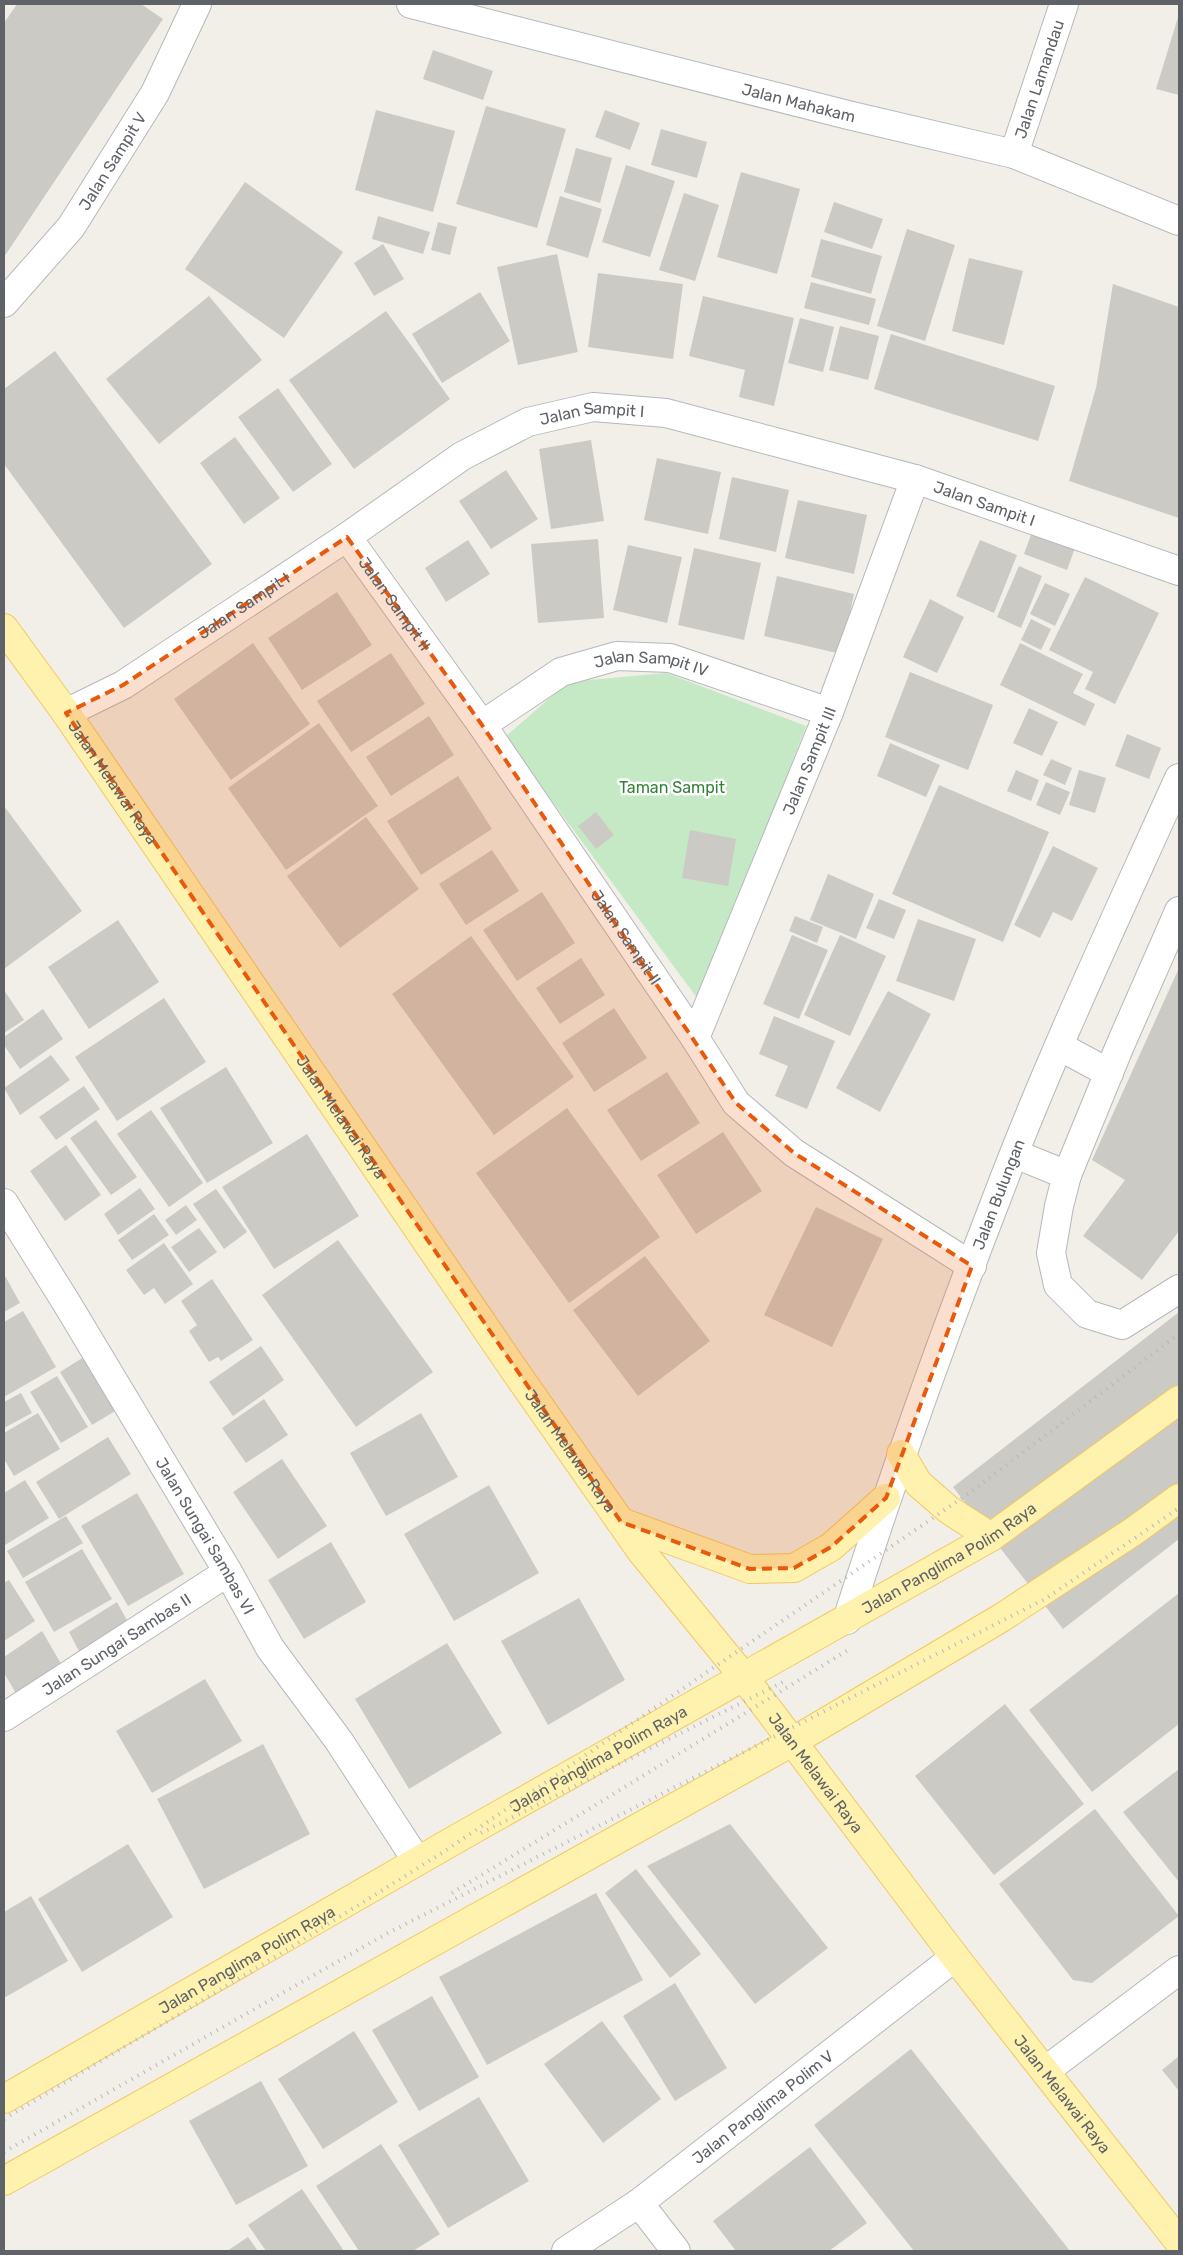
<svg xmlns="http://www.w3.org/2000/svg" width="1183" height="2255" viewBox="0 0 1183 2255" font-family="Rubik,sans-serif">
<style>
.green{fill:#c5e8c5}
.building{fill:#cccac5}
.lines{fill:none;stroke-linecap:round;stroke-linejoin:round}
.minor-casing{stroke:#b5b8bc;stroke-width:30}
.major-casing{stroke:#f2c960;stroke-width:30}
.minor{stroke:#fff;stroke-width:28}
.major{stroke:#fff2af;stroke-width:28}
.rail{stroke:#b6b7b8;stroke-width:4;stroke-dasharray:1 6;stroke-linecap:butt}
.marked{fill:#e8590c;fill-opacity:0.2;stroke:#e8590c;stroke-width:4;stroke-dasharray:10 6;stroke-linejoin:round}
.labels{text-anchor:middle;stroke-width:5;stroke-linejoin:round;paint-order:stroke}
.street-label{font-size:16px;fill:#5f6368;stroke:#fff}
.park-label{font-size:16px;fill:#348238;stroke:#fff}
</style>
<rect width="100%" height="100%" fill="#f1efe8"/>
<path class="green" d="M666 673 806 726 700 1002 505 737 568 682Z"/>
<path class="building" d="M17 4H141L163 19 4 257V23Z
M1179 14V95L1156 89Z
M433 50 493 71 483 100 423 79Z
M486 106 566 129 537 228 456 204Z
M376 110 455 131 433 212 355 190Z
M605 110 640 123 630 150 595 137Z
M661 129 707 142 697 178 651 165Z
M576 148 612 158 600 203 564 192Z
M626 165 675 181 650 257 602 242Z
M741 172 800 189 777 274 717 257Z
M245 182 343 252 284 338 185 269Z
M684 193 719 205 695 281 659 270Z
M560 196 602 209 588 258 546 245Z
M834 202 883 219 872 249 824 232Z
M378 216 430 232 423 254 372 239Z
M438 222 457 227 450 255 431 250Z
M907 229 955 245 925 341 877 326Z
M821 239 882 256 871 294 811 277Z
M383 244 404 279 374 296 354 263Z
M557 254 578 352 518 365 497 267Z
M969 258 1023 271 1004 345 952 331Z
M598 273 683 284 673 359 588 347Z
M811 282 876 299 869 325 804 308Z
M1113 284 1179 307V518L1069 481 1096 388Z
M480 292 510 341 442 383 412 334Z
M209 296 262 360 159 444 106 379Z
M703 296 794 318 774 406 739 397 745 370 689 356Z
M386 311 450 399 354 469 289 380Z
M800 318 834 327 823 372 788 363Z
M840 326 879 336 868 380 829 370Z
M891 334 1055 386 1038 441 874 389Z
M55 351 212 564 124 628 4 464V389Z
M278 388 332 464 293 492 238 417Z
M235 437 280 498 244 524 200 463Z
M591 440 604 521 551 529 539 449Z
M657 458 721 472 708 534 644 520Z
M506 470 538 519 491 549 459 501Z
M732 477 789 490 776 552 719 539Z
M798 500 867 515 854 574 785 558Z
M1032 532 1075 548 1067 570 1024 554Z
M598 539 604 618 538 623 531 544Z
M468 540 490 574 446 602 425 568Z
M980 540 1017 555 994 613 956 596Z
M628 545 682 557 667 623 613 610Z
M694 548 761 563 744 640 678 625Z
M1019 566 1042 576 1021 628 997 617Z
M777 576 854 594 841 654 764 636Z
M1085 577 1159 613 1115 704 1085 689 1093 672 1049 650Z
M1045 583 1070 594 1055 626 1030 614Z
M337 592 372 645 302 690 268 638Z
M930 599 964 617 937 673 903 657Z
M1031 619 1051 629 1041 650 1021 640Z
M253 643 310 724 231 780 174 699Z
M1020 643 1083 674 1073 693 1095 704 1085 726 1000 685Z
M391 653 425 704 351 752 317 701Z
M910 672 993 705 968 770 885 737Z
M1029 708 1058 722 1042 756 1013 743Z
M429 716 454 755 391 796 366 757Z
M319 723 378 806 286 870 228 788Z
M1127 734 1161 748 1149 779 1115 766Z
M890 743 940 765 926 797 877 776Z
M1051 759 1072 768 1065 785 1043 775Z
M1016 770 1039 780 1031 801 1007 791Z
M1079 770 1106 778 1095 813 1069 805Z
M458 776 492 829 421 875 387 821Z
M1046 782 1070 792 1060 815 1036 805Z
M939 785 1049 832 1003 942 892 894Z
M4 806 82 911 4 969Z
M596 812 614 835 596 849 578 826Z
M366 817 419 889 340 948 287 876Z
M690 830 736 839 728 886 682 878Z
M1053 846 1098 868 1072 921 1053 912 1040 938 1014 925Z
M492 850 519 891 466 925 439 884Z
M828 874 874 894 856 939 810 920Z
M542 892 575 943 517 981 483 930Z
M879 899 906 910 894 939 866 928Z
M795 916 823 927 817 943 789 931Z
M918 919 976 939 954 1001 896 981Z
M118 920 159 982 89 1029 48 967Z
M792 935 828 950 799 1019 763 1004Z
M840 935 886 956 850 1036 804 1015Z
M471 936 574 1077 494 1135 392 994Z
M581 958 605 995 560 1024 536 988Z
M1179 968V1231L1142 1280 1083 1236 1125 1180 1092 1160Z
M4 990 24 1020 4 1033Z
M888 991 931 1014 880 1112 836 1088Z
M164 998 206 1062 117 1121 75 1057Z
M614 1008 647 1058 594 1092 562 1043Z
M43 1009 63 1039 20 1069 4 1045V1037Z
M774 1016 835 1041 807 1109 775 1096 788 1066 759 1054Z
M51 1055 70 1080 20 1115 4 1088Z
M226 1067 273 1143 207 1183 160 1108Z
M667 1072 700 1123 641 1161 607 1110Z
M84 1086 100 1109 56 1140 39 1117Z
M567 1108 660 1237 569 1303 476 1173Z
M151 1110 203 1183 169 1207 117 1134Z
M96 1120 137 1177 111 1195 70 1138Z
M723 1132 762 1191 696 1234 657 1175Z
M307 1134 359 1216 274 1269 222 1187Z
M66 1145 101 1195 65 1221 30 1171Z
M140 1188 155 1209 118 1235 104 1214Z
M216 1189 247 1232 224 1249 193 1204Z
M186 1205 197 1220 176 1235 165 1220Z
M816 1207 883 1239 832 1347 764 1315Z
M154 1214 169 1235 132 1260 118 1240Z
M199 1228 217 1252 189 1272 171 1247Z
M338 1240 433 1372 356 1427 262 1295Z
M164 1243 193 1284 165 1304 154 1288 144 1295 126 1270Z
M645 1256 710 1341 638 1396 573 1310Z
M4 1274 20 1303 4 1312Z
M212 1279 253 1340 221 1361 218 1357 209 1362 189 1331 197 1325 181 1301Z
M23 1311 56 1367 4 1397V1322Z
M1179 1312V1539L1063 1629 953 1487Z
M261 1346 284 1380 233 1416 209 1382Z
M92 1352 125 1405 92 1425 60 1372Z
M57 1376 88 1427 61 1443 30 1392Z
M21 1393 32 1413 4 1428V1402Z
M264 1399 288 1435 246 1463 222 1428Z
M38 1413 60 1449 14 1476 4 1459V1433Z
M421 1413 458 1477 386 1516 350 1453Z
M108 1437 131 1474 59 1519 36 1482Z
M282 1459 327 1526 278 1559 233 1492Z
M25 1480 49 1518 5 1545 4 1543V1493Z
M489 1485 539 1573 454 1621 404 1534Z
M137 1493 184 1574 128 1606 81 1526Z
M66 1516 83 1543 23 1578 7 1551Z
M331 1542 366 1602 304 1639 268 1580Z
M82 1549 112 1599 54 1632 25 1582Z
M9 1580 35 1621 4 1641V1583Z
M1179 1593V1724L1092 1792 1029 1710Z
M579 1598 625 1680 548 1725 501 1641Z
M117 1602 130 1626 83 1659 69 1632Z
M42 1631 63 1667 20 1700 4 1673V1657Z
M447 1643 502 1733 409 1789 355 1699Z
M205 1679 242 1741 152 1793 116 1731Z
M1005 1704 1084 1804 994 1875 915 1776Z
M263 1744 310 1834 204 1889 157 1799Z
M1179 1769V1882L1123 1812Z
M1095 1809 1179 1916 1092 1983 1073 1980 999 1884Z
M730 1824 828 1948 755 2004 647 1866Z
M128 1844 173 1917 82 1972 38 1899Z
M636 1869 701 1954 670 1978 605 1893Z
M596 1893 643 1980 487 2065 439 1977Z
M31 1896 68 1961 4 1998V1912Z
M675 1983 727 2068 675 2101 623 2016Z
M432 1996 479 2077 419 2111 372 2030Z
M602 2021 661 2099 603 2143 544 2064Z
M354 2031 398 2102 323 2149 278 2079Z
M911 2049 981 2138 1070 2251H914L814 2125Z
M1179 2056V2091L1162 2070Z
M261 2081 308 2166 236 2205 189 2121Z
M479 2097 529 2181 448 2228 398 2145Z
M381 2144 440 2234 413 2251H359L316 2186Z
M810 2147 867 2223 829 2251H736L713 2221Z
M302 2189 344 2251H266L248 2225Z
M248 2237 258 2251H227Z"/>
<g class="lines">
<defs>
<g id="minor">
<path id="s1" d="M411 4 848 115 1014 154 1179 221"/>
<path id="s2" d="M1014 154 1064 4"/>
<path id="s3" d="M4 303 71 227 155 93 197 4"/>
<path id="s4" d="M347 537 482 725 695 1038 736 1103 794 1153 972 1266"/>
<path id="s5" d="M66 713 123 685 347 537 462 456 528 422 593 407 666 413 915 479 1179 571"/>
<path id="s6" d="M482 725 561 672 617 656 670 658 829 712"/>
<path d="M1179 911 1119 1048 1067 1175 1059 1206 1051 1253 1058 1285 1087 1314 1122 1325 1179 1289"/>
<path id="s7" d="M695 1038 829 712 915 479"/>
<path d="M1059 1046 1109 1073"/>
<path d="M1015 1154 1067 1175"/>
<path id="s8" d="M4 1203 66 1302 228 1572 270 1648 339 1741 417 1861"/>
<path id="s9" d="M847 1620C892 1479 942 1339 996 1200 1050 1057 1116 918 1179 778"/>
<path id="s10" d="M4 1717 228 1572"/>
<path d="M1045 2071 1179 1970"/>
<path d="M639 2203 676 2251"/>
<path id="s11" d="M566 2251 639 2203 955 1957"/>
</g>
<g id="major">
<path id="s12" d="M4 628 66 713 515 1371 641 1551 743 1676 955 1957 1179 2242"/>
<path d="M901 1454 918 1483 949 1510 991 1537"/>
<path d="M621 1522 750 1569 794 1568 831 1547 886 1498"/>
<path id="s13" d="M4 2099 458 1838 991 1537 1179 1400"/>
<path d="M4 2181 792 1742 1001 1618 1134 1531 1179 1498"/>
</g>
</defs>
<use href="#minor" class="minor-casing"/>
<use href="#major" class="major-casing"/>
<use href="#minor" class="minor"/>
<use href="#major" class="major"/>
<path class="rail" d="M481 1833 783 1682
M452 1893 848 1650
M4 2119 293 1946 445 1851 968 1494 1179 1334
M4 2152 386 1934 1045 1599 1179 1508"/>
</g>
<path class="marked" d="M347 537 482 725 736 1103 794 1153 972 1266 886 1498 831 1547 794 1568 750 1569 621 1522 66 713 123 685Z"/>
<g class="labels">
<g class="street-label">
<text dy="6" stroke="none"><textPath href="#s2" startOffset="79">Jalan Lamandau</textPath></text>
<text dy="6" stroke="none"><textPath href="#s1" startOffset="400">Jalan Mahakam</textPath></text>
<text dy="6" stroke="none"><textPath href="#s3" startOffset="179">Jalan Sampit V</textPath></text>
<text dy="6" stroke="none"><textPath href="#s5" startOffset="612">Jalan Sampit I</textPath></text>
<text dy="6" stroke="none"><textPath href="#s5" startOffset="1018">Jalan Sampit I</textPath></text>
<text dy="6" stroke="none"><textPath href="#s4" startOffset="82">Jalan Sampit II</textPath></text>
<text dy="6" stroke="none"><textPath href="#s5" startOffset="208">Jalan Sampit I</textPath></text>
<text dy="6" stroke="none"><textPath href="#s6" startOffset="188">Jalan Sampit IV</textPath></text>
<text dy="6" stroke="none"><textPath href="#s7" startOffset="300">Jalan Sampit III</textPath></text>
<text dy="6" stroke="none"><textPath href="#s12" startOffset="189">Jalan Melawai Raya</textPath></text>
<text dy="6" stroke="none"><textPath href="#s4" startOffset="488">Jalan Sampit II</textPath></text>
<text dy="6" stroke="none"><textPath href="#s12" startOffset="594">Jalan Melawai Raya</textPath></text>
<text dy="6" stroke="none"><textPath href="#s9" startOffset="452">Jalan Bulungan</textPath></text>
<text dy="6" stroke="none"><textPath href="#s12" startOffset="999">Jalan Melawai Raya</textPath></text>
<text dy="6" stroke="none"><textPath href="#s8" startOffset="389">Jalan Sungai Sambas VI</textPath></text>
<text dy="6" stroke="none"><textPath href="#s13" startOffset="1089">Jalan Panglima Polim Raya</textPath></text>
<text dy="6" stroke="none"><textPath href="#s10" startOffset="134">Jalan Sungai Sambas II</textPath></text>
<text dy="6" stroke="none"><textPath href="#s13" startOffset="685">Jalan Panglima Polim Raya</textPath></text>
<text dy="6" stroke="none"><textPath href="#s12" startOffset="1404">Jalan Melawai Raya</textPath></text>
<text dy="6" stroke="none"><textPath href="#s13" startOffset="280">Jalan Panglima Polim Raya</textPath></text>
<text dy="6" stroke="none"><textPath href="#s12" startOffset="1809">Jalan Melawai Raya</textPath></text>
<text dy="6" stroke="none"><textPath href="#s11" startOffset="244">Jalan Panglima Polim V</textPath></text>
</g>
<g class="park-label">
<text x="672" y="793">Taman Sampit</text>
</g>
</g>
<rect width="1183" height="2255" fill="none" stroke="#5f6368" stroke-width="10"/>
</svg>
